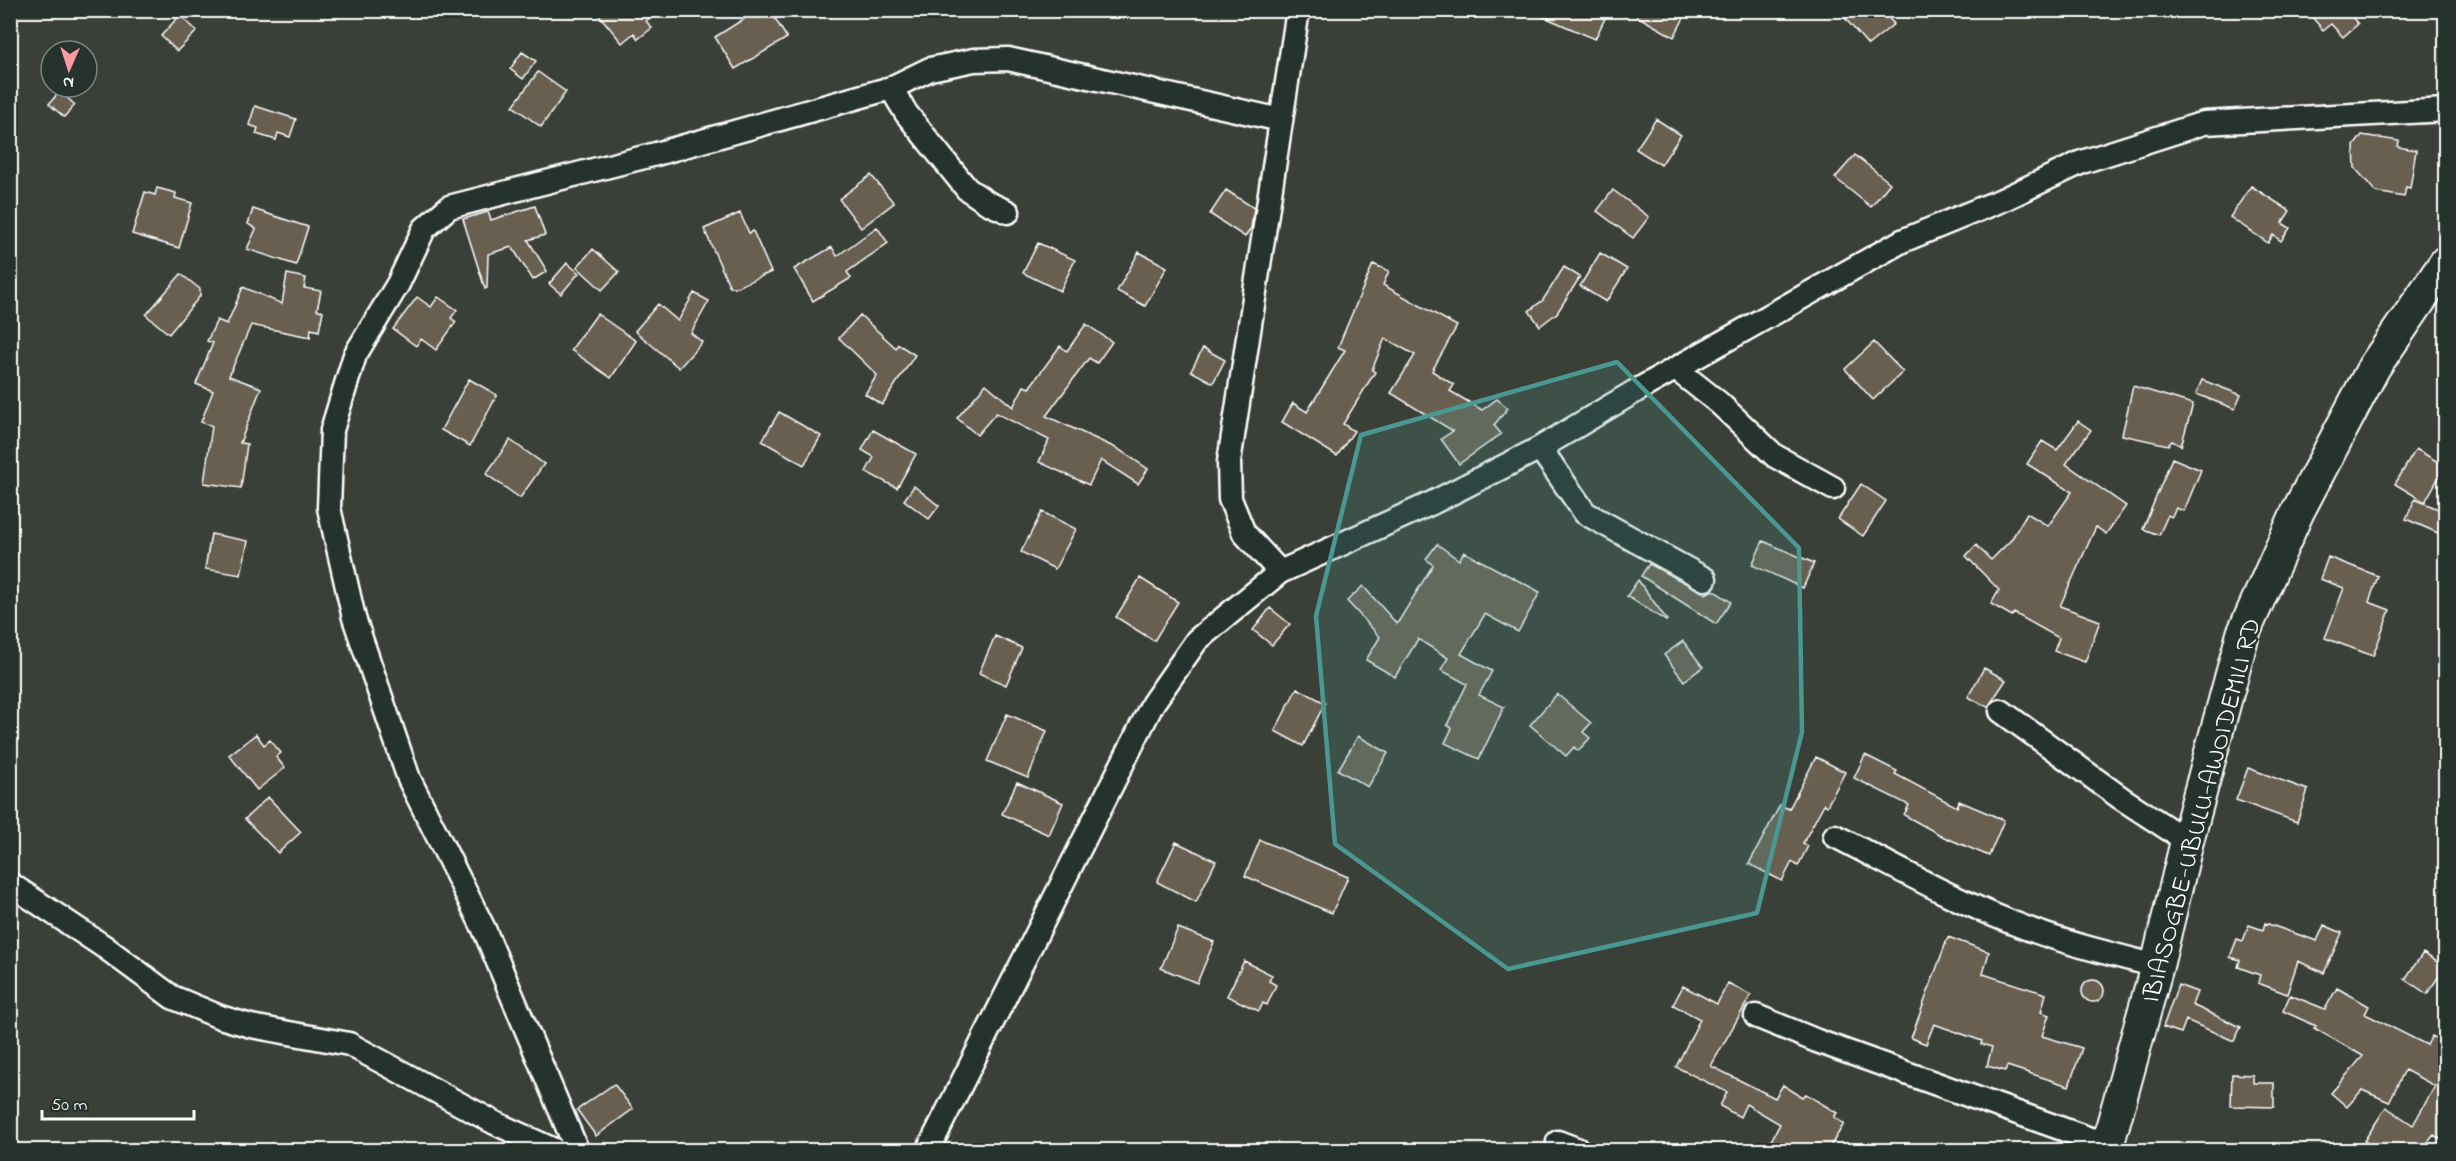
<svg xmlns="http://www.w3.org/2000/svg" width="2456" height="1161" viewBox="0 0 2456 1161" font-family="'Indie Flower',sans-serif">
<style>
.building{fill:#685f51;stroke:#fff;stroke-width:1.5}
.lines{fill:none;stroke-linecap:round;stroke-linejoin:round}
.street-casing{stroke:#fff;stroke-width:27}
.secondary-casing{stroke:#fff;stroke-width:36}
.street{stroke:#26332d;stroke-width:22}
.secondary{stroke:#26332d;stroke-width:32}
.marked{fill:#4b9892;fill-opacity:0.2;stroke:#4b9892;stroke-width:4.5;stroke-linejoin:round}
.labels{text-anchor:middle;stroke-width:4.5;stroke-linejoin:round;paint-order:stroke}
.street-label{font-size:26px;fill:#fff;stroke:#26332d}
</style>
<rect width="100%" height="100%" fill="#3a4038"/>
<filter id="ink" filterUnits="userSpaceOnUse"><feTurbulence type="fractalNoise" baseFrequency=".0167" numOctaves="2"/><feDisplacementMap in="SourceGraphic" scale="12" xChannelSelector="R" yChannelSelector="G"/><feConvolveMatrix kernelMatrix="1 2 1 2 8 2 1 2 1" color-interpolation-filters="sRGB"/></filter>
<g filter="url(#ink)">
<path class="building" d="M595 10H659L646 21 652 28 638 39 634 33 622 43Z
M758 10H770L787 38 735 69 715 37Z
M1528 10H1609L1595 39Z
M1626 10H1688L1674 37Z
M1838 10H1882L1894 24 1868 45Z
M2306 10H2346L2358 24 2343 37 2331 24 2323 30Z
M180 15 197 31 177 51 161 36Z
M522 52 536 61 523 79 510 69Z
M538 72 566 92 541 127 513 106Z
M60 91 75 105 64 117 49 104Z
M255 106 296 119 290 137 278 133 276 140 256 134 258 128 249 125Z
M1656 119 1681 135 1661 165 1636 149Z
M2362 135 2399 141 2398 147 2416 150 2410 188 2406 187 2404 197 2376 192 2355 168 2354 146Z
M1855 155 1890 183 1871 207 1835 178Z
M871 175 894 203 861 228 839 199Z
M2251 186 2290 211 2282 223 2290 228 2281 241 2273 235 2268 243 2230 217Z
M157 188 176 193 175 198 192 203 179 248 132 234 145 192 155 195Z
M1226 190 1254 208 1251 228 1245 237 1210 214Z
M1613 190 1649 217 1633 238 1597 211Z
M535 206 545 235 528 240 547 271 533 280 512 247 488 254 487 288 485 289 463 219 488 212 491 220Z
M253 209 308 227 296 265 247 249 256 229 248 224Z
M740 213 749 233 753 231 771 272 737 287H730L704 229Z
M877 227 888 243 847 272 851 278 813 301 794 269 832 247 837 256Z
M1038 243 1075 260 1060 291 1023 273Z
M593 249 619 272 602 290 577 267Z
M1139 252 1167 267 1145 306 1117 291Z
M1600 253 1627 269 1606 302 1580 286Z
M567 263 579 273 561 294 549 284Z
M1373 264 1389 271 1383 285 1457 326 1432 371 1454 385 1450 391 1482 410 1497 399 1508 408 1494 425 1501 434 1459 464 1441 439 1453 431 1391 393 1415 355 1385 338 1372 370 1375 372 1343 424 1354 431 1337 456 1282 422 1293 403 1307 412 1345 350 1338 347Z
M1564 267 1580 277 1557 313 1540 326 1529 311 1543 300Z
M181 274 200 289V296L169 334 146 315Z
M287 274 306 278 304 288 321 291 317 310 323 311 319 331 311 329 310 337 251 325 229 376 261 388 240 443 247 444 241 488 204 483 212 426 201 422 213 391 196 384 213 343 207 341 217 320 227 324 243 287 282 304Z
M694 293 709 301 691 333 702 342 679 368 635 331 658 304 678 321Z
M417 297 431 307 438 297 457 310 451 318 456 322 436 350 421 339 416 346 393 329Z
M597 314 636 341 611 378 571 350Z
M860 315 896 348 898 344 915 355 882 405 865 394 877 375 839 338Z
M1086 324 1112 342 1097 363 1089 358 1046 416 1118 449 1148 469 1138 484 1101 460 1089 485 1039 462 1049 440 996 413 977 435 957 418 986 384 1013 407 1024 386 1029 388 1060 346 1067 351Z
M1874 342 1903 372 1873 400 1845 369Z
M1203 348 1225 360 1213 383 1191 371Z
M469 379 497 395 470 446 441 430Z
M2202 380 2241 395 2235 409 2196 394Z
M2133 386 2193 404 2181 446 2172 441 2168 445 2122 435Z
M779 412 821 436 804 465 762 441Z
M2078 421 2091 430 2066 464 2126 506 2106 534 2096 527 2060 606 2100 621 2085 662 2054 651 2059 638 2014 613 2012 616 1991 604 1999 590 1966 556 1976 545 1991 560 2011 540 2027 513 2048 526 2072 492 2027 464 2042 441 2057 450Z
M873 430 916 454 897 488 866 472 874 457 862 450Z
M510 440 544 464 520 498 486 474Z
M2416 449 2445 466 2425 502 2395 484Z
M2172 458 2201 470 2184 511 2176 508 2172 517 2168 515 2159 535 2143 529Z
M1861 484 1886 501 1863 536 1838 519Z
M914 486 939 506 929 519 904 500Z
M2415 499 2445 512V536L2406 519Z
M1042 512 1076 529 1055 569 1021 552Z
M211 534 248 541 241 575 205 569Z
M1763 541 1814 563 1803 588 1752 565Z
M1437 544 1459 560 1464 552 1540 592 1518 632 1485 614 1461 654 1492 671 1479 695 1504 707 1479 759 1445 743 1452 728 1447 725 1467 684 1441 670 1448 658 1418 639 1395 677 1366 660 1380 637 1347 601 1363 586 1397 624 1433 565 1426 559Z
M2328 557 2378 576 2369 602 2390 610 2373 656 2325 638 2344 588 2320 579Z
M1649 564 1706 594 1713 590 1731 602 1716 624 1641 576Z
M1140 578 1178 602 1154 641 1116 617Z
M1638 580 1667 620 1666 621 1627 596Z
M1270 608 1290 624 1272 645 1253 630Z
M995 636 1022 648 1006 685 979 673Z
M1683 641 1703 667 1684 681 1664 655Z
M1984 668 2006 680 1988 707 1968 697Z
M1297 688 1325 703 1303 746 1275 731Z
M1557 694 1591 723 1583 732 1590 738 1578 751 1574 747 1566 756 1530 725Z
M1007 714 1047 731 1028 778 987 761Z
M256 734 264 745 270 740 281 753 276 757 285 768 257 790 229 755Z
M1358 736 1388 753 1368 787 1338 770Z
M1865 755 1897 771 1895 774 1957 807 1959 801 2004 820 1989 856 1944 837 1904 815 1909 805 1854 778Z
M1816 757 1845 772 1827 806 1824 804 1803 843 1808 846 1798 866 1792 862 1782 881 1749 864 1780 805 1789 809Z
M2248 768 2308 790 2297 822 2236 800Z
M1017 782 1063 803 1049 835 1002 814Z
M268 797 301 832 278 853 245 819Z
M1260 840 1348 877 1332 913 1245 876Z
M1176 842 1216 861 1196 902 1157 882Z
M2265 923 2317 941 2324 925 2342 933 2324 973 2298 961 2287 994 2258 983 2260 975 2238 967 2240 960 2230 957 2237 939 2243 941 2249 925 2263 930Z
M1178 928 1214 942 1197 983 1161 968Z
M1948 937 1989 952 1983 974 2046 994 2041 1012 2049 1015 2042 1036 2082 1048 2069 1086 2007 1066 2005 1071 1987 1066 1992 1047 1981 1044 1982 1041 1934 1024 1926 1044 1911 1038Z
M2423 953 2445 967 2427 994 2405 979Z
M1244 961 1272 975 1269 981 1276 985 1267 1005 1263 1003 1259 1011 1227 996Z
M2082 991a11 11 0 1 1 22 0a11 11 0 1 1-22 0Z
M1728 983 1751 995 1711 1066 1775 1098 1783 1085 1802 1097 1806 1094 1837 1113 1834 1117 1844 1124 1828 1150H1766L1780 1124 1746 1104 1740 1117 1720 1106 1727 1092 1676 1067 1700 1019 1673 1005 1683 986 1717 1004Z
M2178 985 2197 992 2192 1005 2241 1027 2234 1041 2186 1020 2181 1033 2163 1027Z
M2337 988 2369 1006 2365 1014 2427 1045 2432 1036 2445 1043V1142L2434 1135 2421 1150H2380L2364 1141 2386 1107 2413 1125 2435 1086 2405 1070 2389 1102 2362 1090 2347 1107 2331 1093 2363 1056 2314 1028 2316 1026 2283 1011 2290 995 2325 1009Z
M2232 1074 2253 1075V1083H2274V1107L2231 1106Z
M614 1084 633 1109 596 1136 577 1110Z"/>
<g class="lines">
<defs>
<path id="street" d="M1008 212 988 203 967 189 906 113 891 88 930 69 974 60 1008 59 1281 120
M1676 369 1719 403 1775 456 1833 488
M1540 448 1585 513 1705 579
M1280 572 1244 533 1230 499 1229 462 1298 10
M2001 711 2121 798 2187 841
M1835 836C1892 865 1948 897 2008 921 2056 941 2107 953 2157 966
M10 884 106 948 172 997 220 1017 251 1026 349 1044 495 1123 554 1150
M1756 1016 1817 1041 2107 1145
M1558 1142 1579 1150
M577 1150 484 929 409 779 354 618 329 508 332 430 355 355 398 284 424 229 449 207 656 154 891 88
M928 1150 1153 703 1197 640 1280 572 1432 503 1540 448 1634 392 1902 241 2002 200 2082 162 2204 123 2446 110"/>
<path id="secondary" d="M2106 1150 2157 966 2187 841 2243 634 2298 511 2374 367 2446 262"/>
</defs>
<use href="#street" class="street-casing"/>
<use href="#secondary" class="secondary-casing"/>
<use href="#street" class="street"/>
<use href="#secondary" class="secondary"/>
</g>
</g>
<path class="marked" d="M1617 362 1799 548 1802 732 1757 913 1508 969 1335 844 1316 616 1361 435Z"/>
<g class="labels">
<g class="street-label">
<text transform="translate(2200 810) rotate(-75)" y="9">IBIASOGBE-UBULU-AWOIDEMILI RD</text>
</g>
</g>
<rect width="2456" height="1161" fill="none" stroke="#26332d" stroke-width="36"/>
<rect x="18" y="18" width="2420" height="1125" fill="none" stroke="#fff" stroke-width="2" filter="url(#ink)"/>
<g transform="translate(69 69) rotate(183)"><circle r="28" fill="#26332d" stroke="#7d8581" stroke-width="1.5"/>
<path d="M0-4.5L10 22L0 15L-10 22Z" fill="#ff9aa2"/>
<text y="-9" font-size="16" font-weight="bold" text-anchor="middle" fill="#ffffff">N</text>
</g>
<path d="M42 1110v9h152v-9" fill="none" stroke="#ffffff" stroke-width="3"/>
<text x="51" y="1110" font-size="18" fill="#ffffff" stroke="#26332d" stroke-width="4.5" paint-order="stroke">50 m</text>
</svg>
